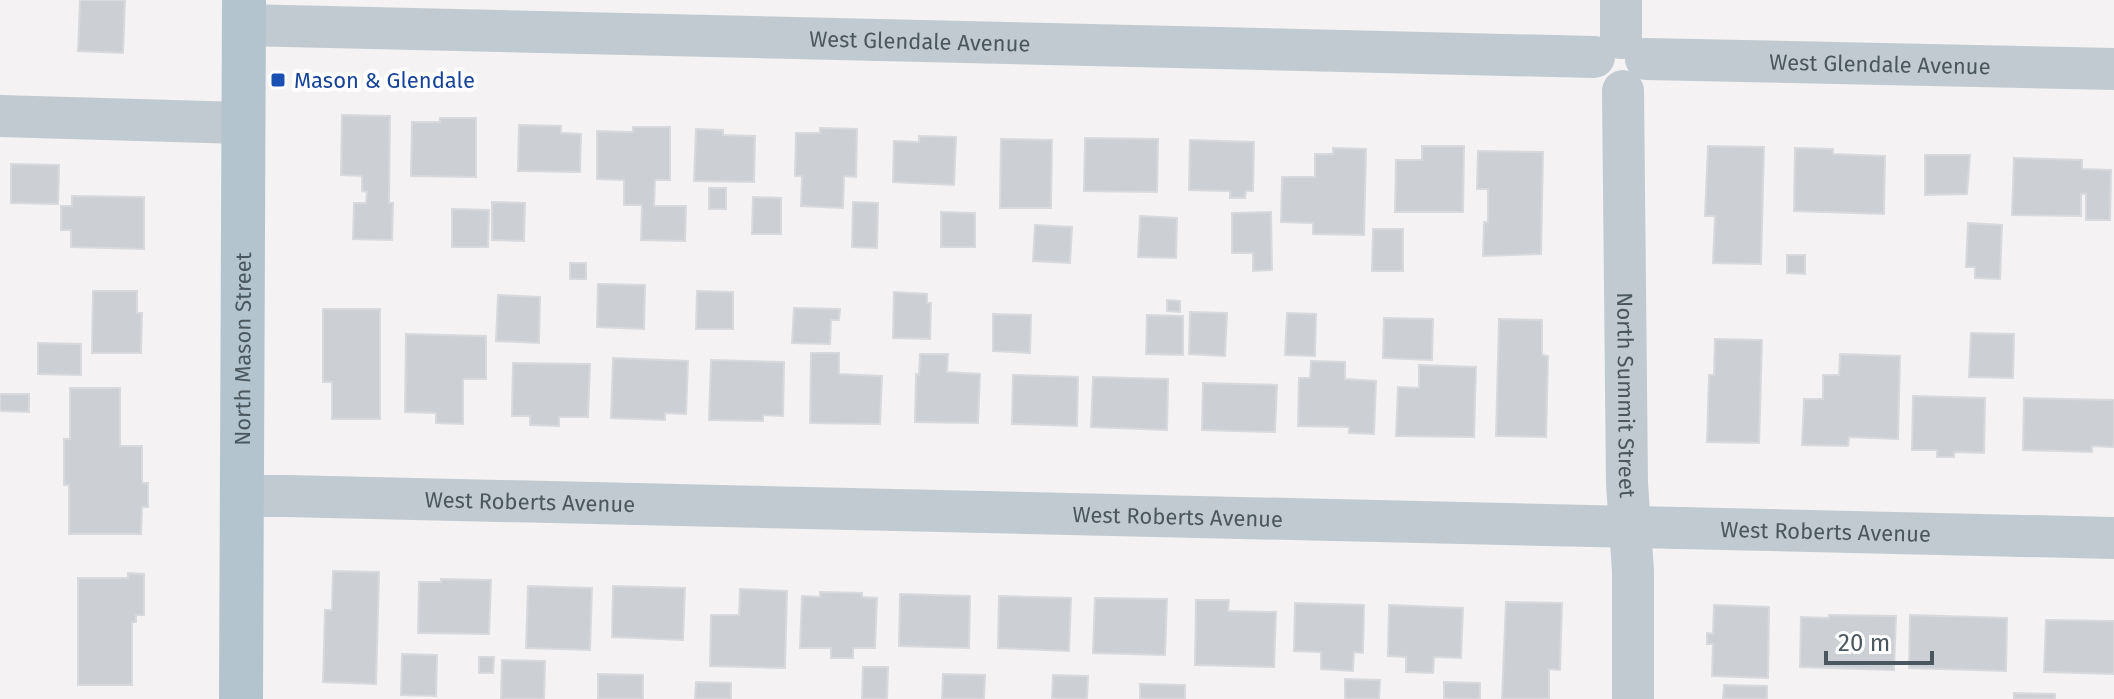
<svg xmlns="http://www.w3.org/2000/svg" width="2114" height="699" viewBox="0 0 2114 699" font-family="'Fira Sans',sans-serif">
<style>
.building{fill:#ccd0d4;stroke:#d7d9dd;stroke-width:2}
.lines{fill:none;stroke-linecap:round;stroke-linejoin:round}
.minor{stroke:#c1cad0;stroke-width:42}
.major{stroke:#b4c4ce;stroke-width:44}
.transit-dot{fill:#1a4fb4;stroke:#fff;stroke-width:3}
.labels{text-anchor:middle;stroke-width:8;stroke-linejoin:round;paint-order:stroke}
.street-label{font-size:22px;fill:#4b575f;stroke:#fff}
.transit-label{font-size:22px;fill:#164399;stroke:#fff;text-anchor:start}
</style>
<rect width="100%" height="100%" fill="#f4f2f2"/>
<path class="building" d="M80 0H125L123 53 78 51Z
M342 115 390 116 389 203H393L392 240 353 239 354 203H366L367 192 362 191V176L341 175Z
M440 118H476V177L411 176 412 122H440Z
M519 125 561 126V133L581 134 580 172 518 171Z
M633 127H670V180H655L654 206H686L685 241 641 240 642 205H624V180L597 179V131L633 132Z
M820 128 857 129 856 177 844 176 843 208 801 206 802 176H795L796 133H820Z
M696 129 723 130V135L755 136 754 182 694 181Z
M919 136 956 137 954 185 893 182 894 141 919 142Z
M1085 138 1158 139 1157 192 1084 191Z
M1001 139 1052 140 1051 208H1000Z
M1190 140 1254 142 1253 191H1246L1245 198H1230V191L1189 190Z
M1422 146H1464L1463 212H1395L1396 160H1422Z
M1708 146 1764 147 1761 264 1713 263 1715 216H1705Z
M1333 148 1366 149 1364 235 1313 234V223L1281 222 1282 177H1315V154H1333Z
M1795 148 1833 149V154L1885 156 1884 214 1794 211Z
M1478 151 1543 152 1541 254 1483 256 1484 222H1488V189H1477Z
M1925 155H1970L1967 194 1925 195Z
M2014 158 2082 160V169L2111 170 2110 220H2086V194H2081V216L2012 215Z
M11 164 59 165 58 204 11 203Z
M709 188H726V209H709Z
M72 196 144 197V249L71 247V230H61V206H72Z
M753 197 781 198V234H752Z
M492 202 525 203 524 241 492 240Z
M853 202 878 203 877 248 852 247Z
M452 209 489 210 488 247H452Z
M941 212 975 213V247H941Z
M1271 212 1272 270 1253 271V253H1232V213Z
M1140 216 1177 218 1176 258 1138 257Z
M1968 223 2002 225 2000 279 1975 278V267H1966Z
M1035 225 1072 227 1070 263 1033 261Z
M1373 229H1403V271H1372Z
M1787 255H1805V274L1787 273Z
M570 263H586V279H570Z
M598 284 645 285 644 329 597 327Z
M93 291H137V313H142L141 353H92Z
M697 291 733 292V329H696Z
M894 292 927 294V303H931L930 339 893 338Z
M498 295 540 297 539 343 496 341Z
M1167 300 1180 301V312L1167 311Z
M794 308 840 309 839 320H831L830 344 792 343Z
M323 309H380V419H332V382H323Z
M1190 312 1227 313 1225 356 1189 354Z
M1287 313 1316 314 1315 356 1285 355Z
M993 314 1031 315 1030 353 993 351Z
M1147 315 1183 316V355L1146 354Z
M1384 318 1433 319 1432 360 1383 358Z
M1499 319 1542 320V355L1548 356 1546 437 1496 436Z
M1971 333 2014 334 2013 378 1969 377Z
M406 334 486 336V379H463V424L436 423V413L405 412Z
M1715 339 1762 340 1759 443 1707 442 1709 375H1714Z
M38 343 81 344V375L38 374Z
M811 353H839V374L882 376 880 424 810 423Z
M920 354H948L947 372 980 374 978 423 915 422 916 374 919 375Z
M1840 354 1900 356 1898 439 1849 437 1848 446 1802 445 1804 399H1823V375H1839Z
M613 358 688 361 686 414 665 413V420L611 418Z
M711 360 784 362 783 416 763 415V421L709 420Z
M1311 361 1345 362V379L1376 381 1374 434 1349 433V427L1298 426 1299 378H1310Z
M513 363 590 364 588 417H559V426L530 425V416H512Z
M1419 365 1476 367 1474 437 1396 436 1398 387 1419 388Z
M1013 375 1078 377 1077 426 1012 424Z
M1093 377 1168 379 1167 430 1091 427Z
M1203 383 1277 385 1275 432 1202 430Z
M70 388H120V446H142V483H148V507H142L141 534H69V485H64V439H70Z
M0 394H29V412L0 411Z
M1913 396 1985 398 1984 453 1954 452V457H1937V450H1912Z
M2024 398 2114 400V447L2092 446V452L2023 450Z
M333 571 379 572 376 684 323 682 325 610H332Z
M128 573 144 574V615H136V622H132V685H78V578H128Z
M441 579 491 580 489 634 418 633 419 582H441Z
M528 586 592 588 590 650 526 648Z
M613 586 685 588 683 640 612 637Z
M740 589 787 591 785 668 710 666 711 615H739Z
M820 592 862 593V597L877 598 875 648H853V658H831V648H800L802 596 820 597Z
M900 594 970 596 969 648 899 646Z
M999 596 1071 598 1069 651 998 648Z
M1095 598 1167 599 1165 655 1093 653Z
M1196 600H1229L1228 611 1276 612 1274 667 1195 665Z
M1506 602 1562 603 1560 670 1549 669V699H1502Z
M1295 603 1364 605 1363 653 1354 652 1353 671 1321 669V652L1294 651Z
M1389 605 1463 608 1461 658 1434 657 1433 673 1406 672V657L1388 656Z
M1714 605 1769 607 1768 678 1712 676 1713 644H1707V633L1713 634Z
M1829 615 1896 616 1894 670 1800 667 1801 617 1829 618Z
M1910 615 2007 618 2006 671 1909 668Z
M2046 620 2114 621V674L2044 672Z
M402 654 437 655 436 696 401 695Z
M479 657H494L493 673H479Z
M502 660 545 661 544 699H501Z
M863 667H888L887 699H862Z
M598 674 643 675V699H598Z
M943 674 985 675 984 699H942Z
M1053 675 1088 676 1087 699H1052Z
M1345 679 1380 680 1379 699H1345Z
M696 682 731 683V699H695Z
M1444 682 1480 683V699H1444Z
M1140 684 1185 685V699H1140Z
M1724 685 1767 686V699H1723Z
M2014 693 2055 694V699H2014Z"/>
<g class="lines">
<g class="minor">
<path d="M1621 0V38"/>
<path id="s1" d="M244 25 1594 57"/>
<path id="s2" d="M1646 59 2114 69"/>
<path id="s3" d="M1623 91 1627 483 1633 571V699"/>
<path d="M0 116 242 123"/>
<path id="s4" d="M242 496H286L2114 538"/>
</g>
<path class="major" id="s5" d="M241 699 244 0"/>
</g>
<rect class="transit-dot" x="270" y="72" width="16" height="16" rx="4"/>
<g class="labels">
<g class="street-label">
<text dy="8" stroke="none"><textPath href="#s1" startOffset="676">West Glendale Avenue</textPath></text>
<text dy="8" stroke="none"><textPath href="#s2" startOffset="234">West Glendale Avenue</textPath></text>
<text dy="8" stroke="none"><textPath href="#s5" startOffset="350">North Mason Street</textPath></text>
<text dy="8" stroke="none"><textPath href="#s3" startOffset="304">North Summit Street</textPath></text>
<text dy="8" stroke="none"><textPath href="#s4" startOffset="288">West Roberts Avenue</textPath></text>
<text dy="8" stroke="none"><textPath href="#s4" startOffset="936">West Roberts Avenue</textPath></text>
<text dy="8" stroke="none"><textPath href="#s4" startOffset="1584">West Roberts Avenue</textPath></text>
</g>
<g class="transit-label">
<text x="294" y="88">Mason &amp; Glendale</text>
</g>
</g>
<path d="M1826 651v12h106v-12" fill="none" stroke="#4b575f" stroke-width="4"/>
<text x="1838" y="651" font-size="24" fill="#4b575f" stroke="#ffffff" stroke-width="6" paint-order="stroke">20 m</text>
</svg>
